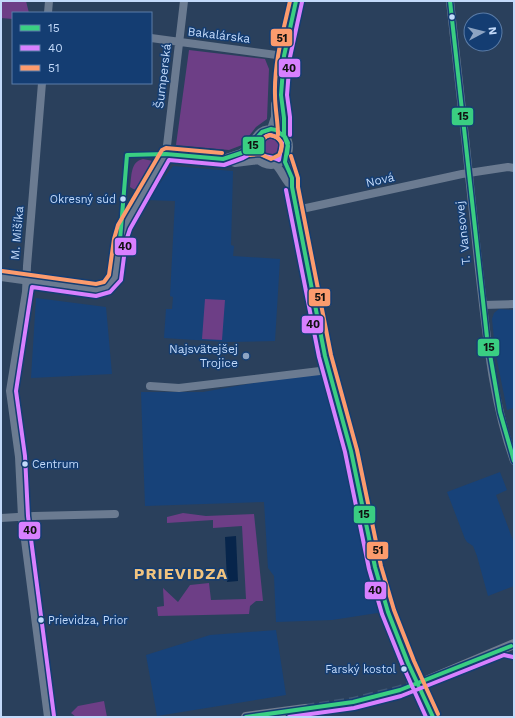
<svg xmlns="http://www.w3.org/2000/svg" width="515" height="718" viewBox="0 0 515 718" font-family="'Work Sans',sans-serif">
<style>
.built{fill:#174279}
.green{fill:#6d3e86}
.water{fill:#07254b}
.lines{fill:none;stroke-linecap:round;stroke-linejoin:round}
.major-tunnel{stroke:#415774;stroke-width:10;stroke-dasharray:10 5;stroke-linecap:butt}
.minor{stroke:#6b7b91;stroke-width:8}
.major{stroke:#727c8f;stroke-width:10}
.bus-1-casing{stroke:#143d72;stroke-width:7}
.bus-2-casing{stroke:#143d72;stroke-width:7}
.bus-3-casing{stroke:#143d72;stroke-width:7}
.bus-1{stroke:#3ace82;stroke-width:4}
.bus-2{stroke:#d880ff;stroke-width:4}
.bus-3{stroke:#fc9b6d;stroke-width:4}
.bus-dot{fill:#c3dafa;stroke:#143d72;stroke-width:1.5}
.poi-dot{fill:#8da4c3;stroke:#143d72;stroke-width:1.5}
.labels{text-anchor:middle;stroke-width:3;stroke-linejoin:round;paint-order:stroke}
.bus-label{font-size:11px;fill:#c3dafa;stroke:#143d72;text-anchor:end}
.street-label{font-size:12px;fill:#c3dafa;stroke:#143d72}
.poi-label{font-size:12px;fill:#c3dafa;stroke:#143d72;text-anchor:end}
.district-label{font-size:16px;font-weight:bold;letter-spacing:1px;fill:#f0c37f;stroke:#143d72}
.line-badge{stroke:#143d72;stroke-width:1.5}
.pale-badge-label{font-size:11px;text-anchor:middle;font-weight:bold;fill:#111}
</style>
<rect width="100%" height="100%" fill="#2a405c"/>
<path class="built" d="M173 166 233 171 231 245 234 246 233 256 280 259 275 341 226 342 164 338 166 309H172L173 297 170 296 175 201 147 200Z
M36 298 106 307 112 374 31 378Z
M499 309 514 310V408L507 410 495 350 492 319 494 313Z
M325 373 384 612 332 620 276 622 274 576 268 568 264 502 145 506 141 392H203L276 379Z
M500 472 507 490 496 495 514 543V586L488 596 477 556 473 546 467 542 465 539 447 492Z
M276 630 286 695 157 716 146 655 210 635Z"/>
<path class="green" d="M1 1H26L29 13H13V19L1 18Z
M189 50 265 59 269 69 267 119 256 127 242 145 229 150 176 145Z
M261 146a10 10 0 1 1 20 0a10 10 0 1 1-20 0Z
M143 159 153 161V165L140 189C136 191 133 189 130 187 132 176 130 162 143 159Z
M205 299 225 300 222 340 202 339Z
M183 513 206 516 254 514 263 601H256L250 606 249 614 158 616 157 607 164 606 163 588 178 602 190 585 209 583 211 600 246 599 242 526 213 528V520L167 523V517Z
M104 701 107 717H76L71 713 78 706Z"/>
<path class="water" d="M236 536 238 581 227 582 225 537Z"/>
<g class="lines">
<path class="major-tunnel" d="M305 709 353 702 400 690 425 681"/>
<path class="minor" d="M450 1C460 88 469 174 478 261 486 328 491 397 514 461
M48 13 49 1
M151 38 284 56
M42 83 27 266 26 292 10 391 19 457 22 517 48 717
M271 129 275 117V104L281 95
M253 147a18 18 0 1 1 36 0a18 18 0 1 1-36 0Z
M284 135V118L281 95 284 56 296 1
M166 154 223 159 235 163 259 160
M285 157C287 169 295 175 292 187L325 356 351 451 375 567 388 612 408 663 433 717
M223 159 241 153 253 146
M275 164C282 171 285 181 292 187
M297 210 462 174 508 167 514 168
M1 277 96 290 107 287 115 278 120 240 124 227 166 154 184 1
M483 305 514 304
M150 386 179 388 328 370
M1 518 34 516 115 514"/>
<path class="major" d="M426 681 514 644
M246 717 305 709"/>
<defs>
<path id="bus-1" d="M450 1 487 337 500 412 514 461
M287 154 288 146 284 135V118L281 95 284 56 296 1
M120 240 127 155 166 154 223 159 241 153 253 146 255 140 262 132 271 129 276 130 285 137 288 143 285 162 292 178V187L325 356 351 451 375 567 388 612 408 663 433 717
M246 717 353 702 400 690 511 646"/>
<path id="bus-2" d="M270 135 277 137 282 143 279 160C271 155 256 160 261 143 262 139 265 136 270 135Z
M290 135V117L287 95 290 57 302 2
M286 190 319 357 345 452 369 569 382 614 403 666 426 717
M54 716 28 516 25 456 16 391 32 287 96 296 110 292 121 280 126 241 130 229 169 160 224 165 243 158 256 151
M289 717 354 708 401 696 504 655 513 657"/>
<path id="bus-3" d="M270 135C281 137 285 145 279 155L271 159 260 154 250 155C253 153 257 151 259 148 262 142 262 137 270 135Z
M278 135C278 122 275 108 275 95 274 63 283 32 290 1
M291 156 298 178V187L331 355 357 450 381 566 394 610 414 661 438 714
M2 271 96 284 104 282 109 275 114 239 118 225 162 150 166 148 222 153"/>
</defs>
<use href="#bus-1" class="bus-1-casing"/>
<use href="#bus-2" class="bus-2-casing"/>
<use href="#bus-3" class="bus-3-casing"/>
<use href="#bus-1" class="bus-1"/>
<use href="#bus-2" class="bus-2"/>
<use href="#bus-3" class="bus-3"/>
</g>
<g class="bus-dot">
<circle cx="452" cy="17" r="3.5"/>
<circle cx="123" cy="199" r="3.5"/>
<circle cx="25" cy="464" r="3.5"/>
<circle cx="41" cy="620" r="3.5"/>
<circle cx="404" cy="669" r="3.5"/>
</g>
<circle class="poi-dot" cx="246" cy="356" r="4"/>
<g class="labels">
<g class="bus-label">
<text x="116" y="203">Okresný súd</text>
<text x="32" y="468" text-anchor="start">Centrum</text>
<text x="48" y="624" text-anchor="start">Prievidza, Prior</text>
<text x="396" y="673">Farský kostol</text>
</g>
<g class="street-label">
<text transform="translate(219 35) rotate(7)" y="4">Bakalárska</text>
<text transform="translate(163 76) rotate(-83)" y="4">Šumperská</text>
<text transform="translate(380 180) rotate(-12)" y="4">Nová</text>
<text transform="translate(17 233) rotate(-85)" y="4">M. Mišíka</text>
<text transform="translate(463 233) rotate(-96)" y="4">T. Vansovej</text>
</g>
<g class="poi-label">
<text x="238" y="353">Najsvätejšej<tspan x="238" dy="14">Trojice</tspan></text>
</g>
<g class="district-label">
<text x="181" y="579">PRIEVIDZA</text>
</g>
</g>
<g class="line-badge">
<rect x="270" y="28" width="23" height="19" rx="4" fill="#fc9b6d"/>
<rect x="278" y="58" width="23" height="20" rx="4" fill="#d880ff"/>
<rect x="451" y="107" width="23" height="19" rx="4" fill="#3ace82"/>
<rect x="242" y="136" width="23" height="19" rx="4" fill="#3ace82"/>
<rect x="114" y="237" width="23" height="19" rx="4" fill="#d880ff"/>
<rect x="308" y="288" width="23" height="19" rx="4" fill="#fc9b6d"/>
<rect x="301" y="315" width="23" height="19" rx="4" fill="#d880ff"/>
<rect x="477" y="338" width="23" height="19" rx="4" fill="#3ace82"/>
<rect x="353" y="505" width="23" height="19" rx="4" fill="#3ace82"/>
<rect x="18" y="521" width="23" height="19" rx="4" fill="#d880ff"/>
<rect x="366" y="541" width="23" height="19" rx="4" fill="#fc9b6d"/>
<rect x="364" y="581" width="23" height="19" rx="4" fill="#d880ff"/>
</g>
<g class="pale-badge-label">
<text x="282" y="42">51</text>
<text x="289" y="72">40</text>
<text x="463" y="120">15</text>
<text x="253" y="149">15</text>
<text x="125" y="250">40</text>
<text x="320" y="301">51</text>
<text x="313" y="328">40</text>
<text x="489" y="351">15</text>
<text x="364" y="518">15</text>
<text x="30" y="534">40</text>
<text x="378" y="554">51</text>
<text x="375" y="594">40</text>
</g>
<rect width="515" height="718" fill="none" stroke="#c3dafa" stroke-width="4"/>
<rect x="12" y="12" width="140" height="72" fill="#143d72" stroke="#5a7ca8"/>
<rect x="20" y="25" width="20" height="6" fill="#3ace82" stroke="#5a7ca8"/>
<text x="48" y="32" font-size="12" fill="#c3dafa">15</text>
<rect x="20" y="45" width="20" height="6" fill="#d880ff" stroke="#5a7ca8"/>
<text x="48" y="52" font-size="12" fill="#c3dafa">40</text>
<rect x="20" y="65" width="20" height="6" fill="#fc9b6d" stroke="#5a7ca8"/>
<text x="48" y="72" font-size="12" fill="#c3dafa">51</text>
<g transform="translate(483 32) rotate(83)"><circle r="19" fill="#143d72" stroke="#5a7ca8"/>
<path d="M0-3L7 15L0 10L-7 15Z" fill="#8da4c3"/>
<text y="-6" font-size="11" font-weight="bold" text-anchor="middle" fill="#c3dafa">N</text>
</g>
</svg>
